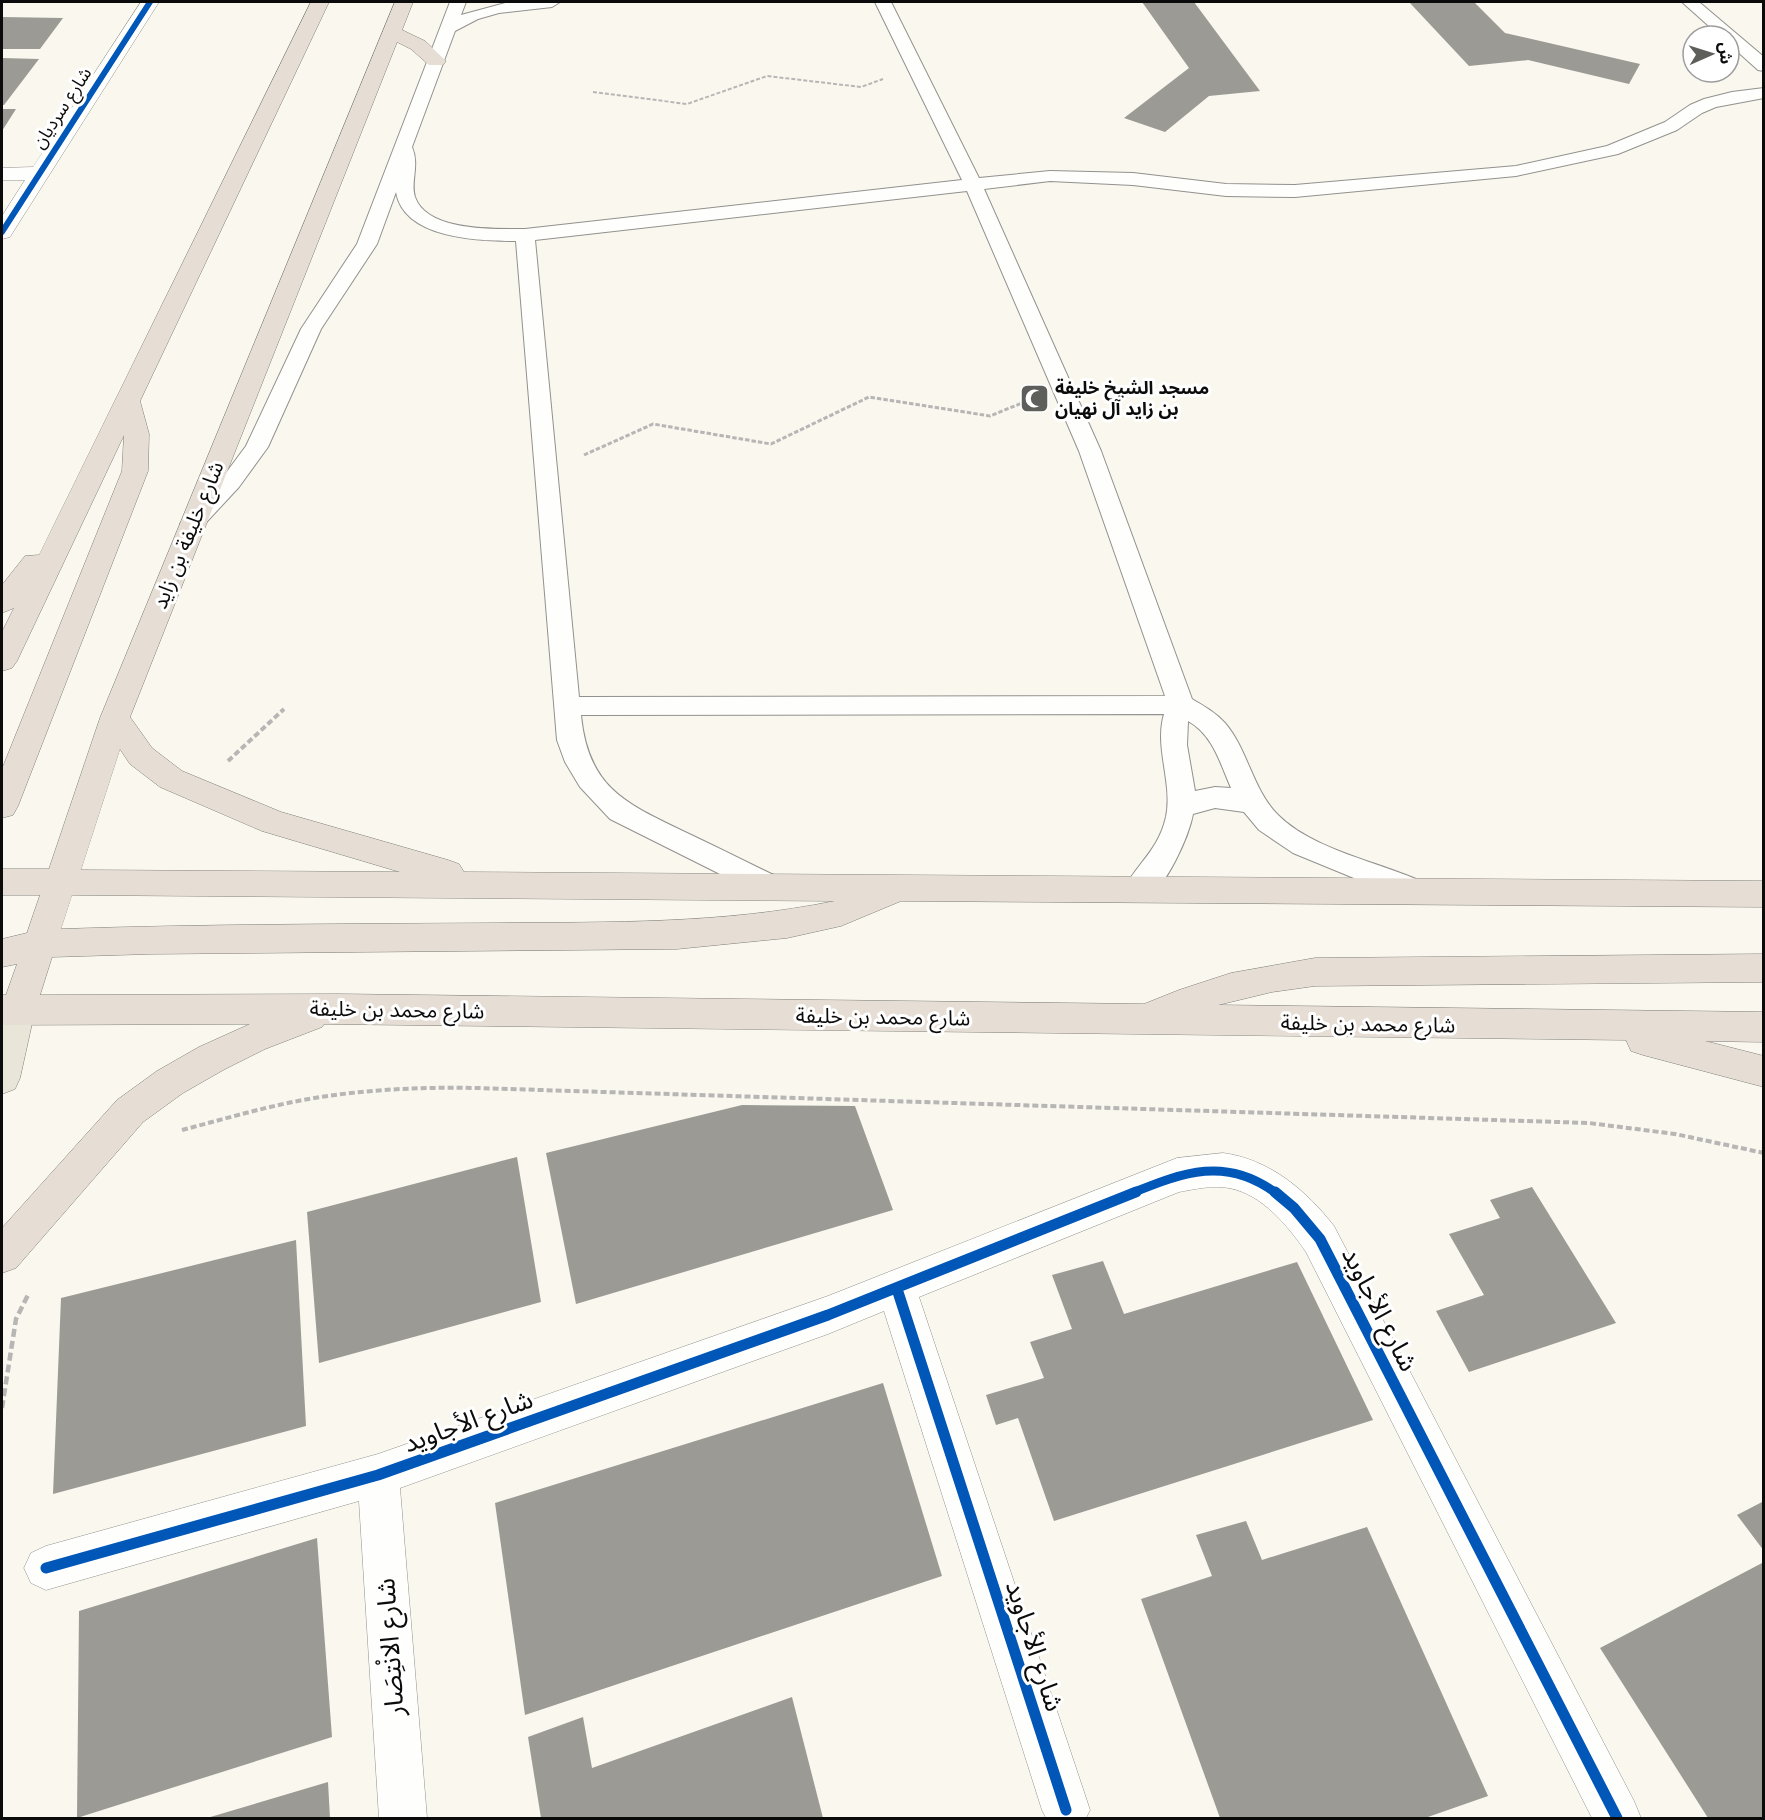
<svg xmlns="http://www.w3.org/2000/svg" width="1765" height="1820" viewBox="0 0 1765 1820" font-family="'Libre Baskerville','Noto Sans Arabic',serif">
<style>
.building{fill:#9c9a94}
.lines{fill:none;stroke-linecap:round;stroke-linejoin:round}
.lane-casing{stroke:#92918d;stroke-width:2}
.street-casing{stroke:#92918d;stroke-width:1}
.primary-casing{stroke:#7f7f7a;stroke-width:1}
.highway-casing{stroke:#7f7f7a;stroke-width:1}
.path-far3{stroke:#b7b6b5;stroke-width:2;stroke-dasharray:4 2;stroke-linecap:butt}
.path-far2{stroke:#b7b6b5;stroke-width:3;stroke-dasharray:4.5 2;stroke-linecap:butt}
.path-far1{stroke:#b7b6b5;stroke-width:4;stroke-dasharray:6 3;stroke-linecap:butt}
.path{stroke:#b7b6b5;stroke-width:4.5;stroke-dasharray:8 4;stroke-linecap:butt}
.lane{fill:#fefefc;fill-rule:evenodd}
.street{fill:#fefefc;fill-rule:evenodd}
.primary{fill:#e9e6d9;fill-rule:evenodd}
.highway{fill:#e6ded5;fill-rule:evenodd}
.cycleway-far2-casing{stroke:#fff;stroke-width:8}
.cycleway-far1-casing{stroke:#fff;stroke-width:13}
.cycleway-casing{stroke:#fff;stroke-width:15}
.cycleway-far2{stroke:#0057b8;stroke-width:6}
.cycleway-far1{stroke:#0057b8;stroke-width:9}
.cycleway{stroke:#0057b8;stroke-width:11}
.labels{text-anchor:middle;stroke-width:6;stroke-linejoin:round;paint-order:stroke}
.far-street-label{font-size:18px;fill:#0b0b0b;stroke:#fff}
.far-poi-label{font-size:18px;font-weight:bold;fill:#0b0b0b;stroke:#fff;text-anchor:start}
.street-label{font-size:21px;fill:#0b0b0b;stroke:#fff}
.near-street-label{font-size:26px;fill:#0b0b0b;stroke:#fff}
</style>
<rect width="100%" height="100%" fill="#f9f7ee"/>
<path class="building" d="M1142 2H1194L1260 91 1209 96 1165 132 1124 118 1189 68Z
M1409 2H1474L1505 33 1640 64 1629 84 1528 60 1469 66Z
M2 17 63 18 40 49H2Z
M2 58 39 59 4 105H2Z
M2 109H16L2 131Z
M742 1105 855 1106 893 1210 576 1304 546 1153Z
M517 1157 541 1302 319 1363 307 1212Z
M1532 1187 1616 1323 1469 1372 1436 1311 1484 1295 1449 1234 1500 1218 1490 1200Z
M296 1240 306 1426 53 1494 61 1298Z
M1103 1261 1124 1314 1297 1262 1373 1420 1054 1521 1018 1418 996 1425 986 1395 1044 1378 1030 1342 1072 1329 1052 1275Z
M883 1383 942 1576 525 1715 495 1503Z
M1764 1501V1551L1737 1515Z
M1246 1521 1262 1560 1367 1527 1488 1796 1425 1818H1220L1141 1599 1212 1576 1196 1535Z
M317 1538 332 1737 77 1818 79 1611Z
M1764 1562V1818H1708L1600 1648Z
M792 1697 823 1818H541L528 1737 583 1717 592 1768Z
M328 1782 330 1818H207Z"/>
<g class="lines">
<defs>
<path id="lane" d="M450 2H466L461 15 509 2H560L552 7 499 13 478 19 455 31 412 147C420 166 410 181 415 197 427 232 496 229 525 229L962 180 875 2H891L979 178 1050 171 1133 173 1226 184 1295 185 1516 166 1607 146 1665 122 1690 105 1704 99 1732 92 1764 88V98L1716 107 1702 113 1677 130 1618 154 1516 176 1295 197 1226 196 1133 185 1050 181 984 189 1101 451 1192 699C1204 706 1216 713 1225 723 1248 750 1252 788 1277 814 1312 850 1380 862 1425 883L1429 891 1425 899 1415 902 1405 899 1293 853 1259 830 1244 812 1215 808 1193 814C1189 836 1166 888 1146 898 1139 901 1135 899 1128 897L1124 889C1138 862 1158 851 1166 817 1173 782 1154 748 1164 714L581 715C588 789 627 804 687 833 719 848 750 864 782 879L786 887 782 895 772 898 762 895 610 819 580 787 565 762 557 740 516 241C479 241 404 239 396 192L377 244 321 329 268 447 239 487 200 529 192 532 184 529 180 524 184 519 223 477 246 446 301 329 357 244ZM967 191 1079 451 1165 696 579 697 535 240ZM1188 721C1213 735 1220 763 1231 788L1215 787 1195 791 1187 745Z
M1682 2H1699L1764 57V71L1758 70 1729 44V36H1720Z"/>
<path id="street" d="M141 2H159L13 232 10 237 2 239V216L25 180H2V168L33 167Z
M1223 1153C1269 1159 1306 1190 1334 1226L1634 1801 1641 1818H1592L1306 1252C1288 1226 1262 1194 1229 1188 1213 1185 1195 1189 1179 1192L919 1297 1090 1810 1086 1818H1046L1042 1810 884 1311 828 1334 400 1488 427 1818H379L359 1501 46 1590 31 1583 24 1568 31 1553 46 1546 378 1454 828 1296 1177 1158Z"/>
<path id="primary" d="M18 995 30 1000 35 1010 20 1078 15 1089 2 1094V1008L6 1000Z"/>
<path id="highway" d="M311 2H329L140 401 149 434 148 471 18 806 13 815 2 818V769L122 471 124 435 17 661 12 668 2 671V632L14 608 2 613V585L25 556 39 555Z
M395 2H413L402 30 425 41 446 61 443 65H429L411 49 397 42 130 717 152 748 182 771 281 812 448 860 459 864 464 872 1764 881V907L901 901 841 926 787 938 677 949 150 954 52 957 40 995 338 994 1144 1004 1179 990 1231 973 1315 958 1764 954V982L1315 986 1272 992 1218 1005 1764 1012V1042L1705 1041 1764 1056V1087L1643 1055 1631 1051 1626 1040 324 1024 322 1027 265 1049 225 1069 183 1093 143 1122 16 1268 2 1273V1228L117 1100 157 1071 199 1047 250 1024 2 1025V995H6L17 964 2 967V939L27 933 40 895H2V869H49L100 718ZM120 749 130 764 160 787 262 831 400 872 81 870ZM72 895 835 901C722 924 612 922 497 923 352 924 206 924 61 929Z"/>
</defs>
<use href="#lane" class="lane-casing"/>
<use href="#street" class="street-casing"/>
<use href="#primary" class="primary-casing"/>
<use href="#highway" class="highway-casing"/>
<path class="path-far3" d="M593 92 687 104 767 76 861 87 883 79"/>
<path class="path-far2" d="M584 455 653 424 771 444 869 397 990 416 1027 401"/>
<path class="path-far1" d="M228 761 284 709
M182 1130C228 1118 274 1104 321 1097 373 1089 425 1087 477 1088L1589 1123 1675 1134 1764 1153"/>
<path class="path" d="M2 1408 16 1319 29 1293"/>
<use href="#lane" class="lane"/>
<use href="#street" class="street"/>
<use href="#primary" class="primary"/>
<use href="#highway" class="highway"/>
<defs>
<path id="cycleway-far2" d="M2 232 150 2"/>
<path id="cycleway-far1" d="M1132 1193C1184 1172 1226 1156 1276 1193"/>
<path id="cycleway" d="M1275 1192 1294 1208 1320 1239 1617 1818
M897 1289 1066 1810
M46 1568 378 1475 828 1315 1136 1192"/>
</defs>
<use href="#cycleway-far2" class="cycleway-far2-casing"/>
<use href="#cycleway-far1" class="cycleway-far1-casing"/>
<use href="#cycleway" class="cycleway-casing"/>
<use href="#cycleway-far2" class="cycleway-far2"/>
<use href="#cycleway-far1" class="cycleway-far1"/>
<use href="#cycleway" class="cycleway"/>
</g>
<defs>
<symbol id="mosque-square" viewBox="-11 -11 22 22"><rect x="-9" y="-9" width="18" height="18" rx="4" fill="#5e5e5a" stroke="#fff"/><path d="M3.5-4.9A6 6 0 1 0 3.5 4.9A5 5 0 1 1 3.5-4.9Z" fill="#fff"/></symbol>
</defs>
<g fill-rule="evenodd">
<use href="#mosque-square" x="1018" y="382" width="33" height="33"/>
</g>
<g class="labels">
<g class="far-street-label">
<text transform="translate(62 108) rotate(-57)" y="6">شارع سرديان</text>
</g>
<g class="far-poi-label">
<text x="1055" y="394">مسجد الشيخ خليفة<tspan x="1055" dy="21">بن زايد آل نهيان</tspan></text>
</g>
<g class="street-label">
<text transform="translate(188 535) rotate(-68)" y="7">شارع خليفة بن زايد</text>
<text transform="translate(397 1010) rotate(1)" y="7">شارع محمد بن خليفة</text>
<text transform="translate(883 1017) rotate(1)" y="7">شارع محمد بن خليفة</text>
<text transform="translate(1368 1024) rotate(1)" y="7">شارع محمد بن خليفة</text>
</g>
<g class="near-street-label">
<text transform="translate(1380 1309) rotate(63)" y="9">شارع الأجاويد</text>
<text transform="translate(468 1421) rotate(-20)" y="9">شارع الأجاويد</text>
<text transform="translate(1035 1646) rotate(72)" y="9">شارع الأجاويد</text>
<text transform="translate(390 1647) rotate(-94)" y="9">شارع الانْتِصَار</text>
</g>
</g>
<rect width="1765" height="1820" fill="none" stroke="#0b0b0b" stroke-width="6"/>
<g transform="translate(1711 54) rotate(87)"><circle r="28" fill="#ffffff" stroke="#9d9d9d" stroke-width="1.5"/>
<path d="M0-4.5L10 22L0 15L-10 22Z" fill="#5e5e5a"/>
<text y="-9" font-size="16" font-weight="bold" text-anchor="middle" fill="#0b0b0b">ش</text>
</g>
</svg>
